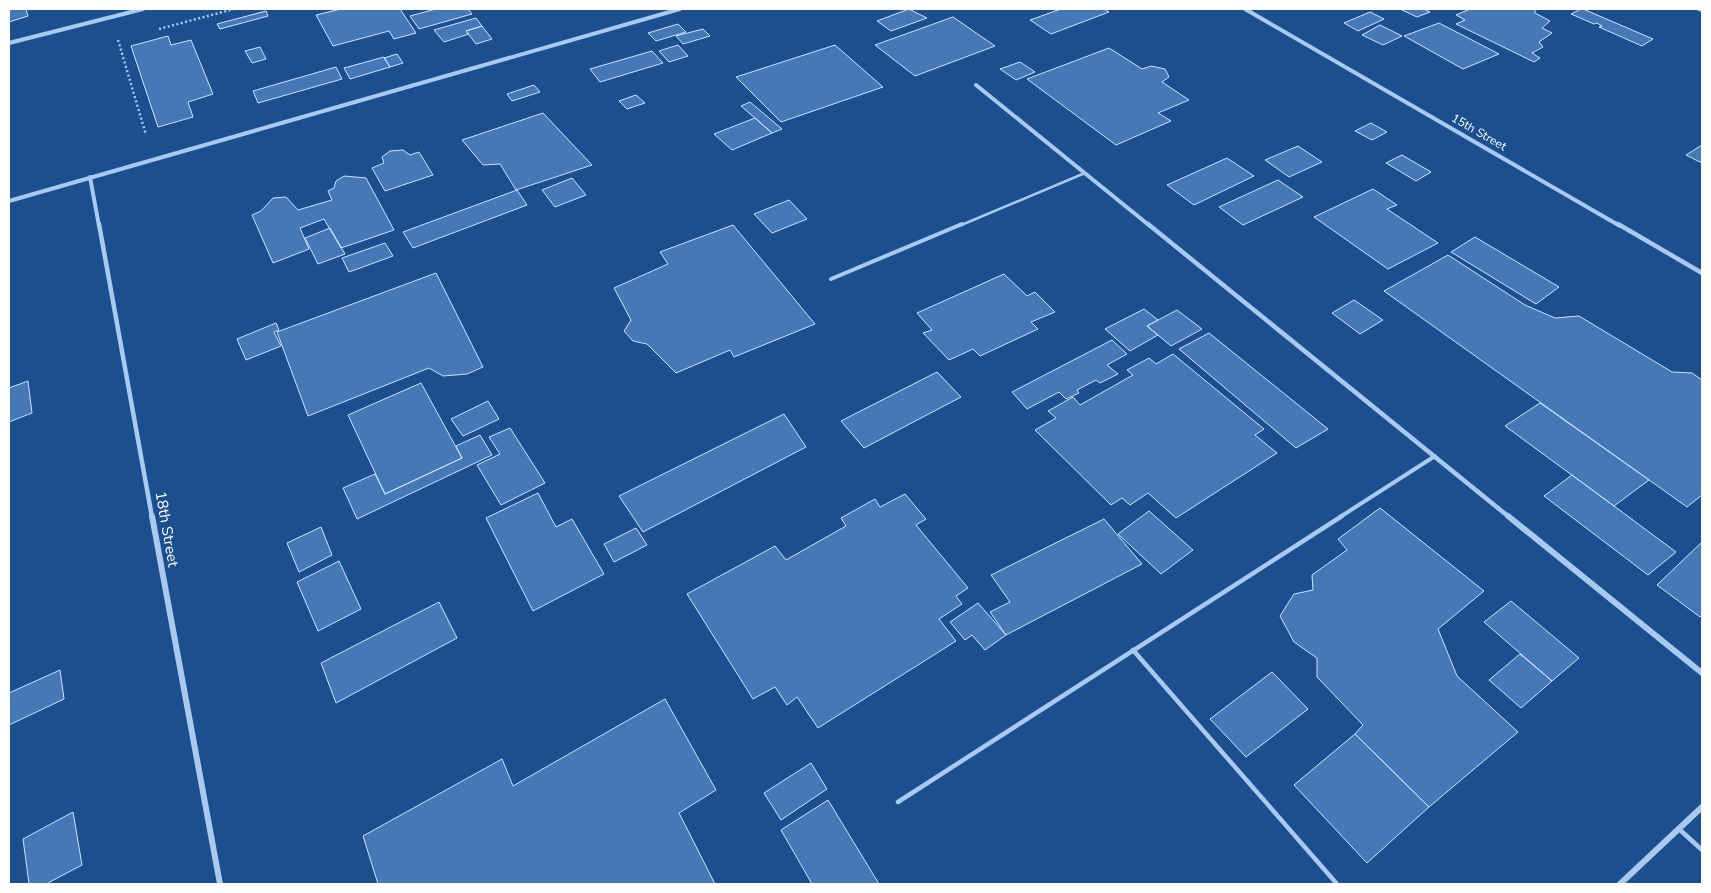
<svg xmlns="http://www.w3.org/2000/svg" width="1711" height="893" viewBox="0 0 1711 893" font-family="'Nunito Sans',sans-serif">
<style>
.building{fill:#4478b7;stroke:#cfe3fa}
.lines{fill:none;stroke-linecap:round;stroke-linejoin:round}
.path{stroke:#a9c9ee;stroke-width:2.5;stroke-dasharray:2 2.5;stroke-linecap:butt}
.service-far2{stroke:#a9c9ee;stroke-width:2.5}
.service-far1{stroke:#a9c9ee;stroke-width:4}
.service{stroke:#a9c9ee;stroke-width:4.5}
.minor-far2{stroke:#a9c9ee;stroke-width:4}
.minor-far1{stroke:#a9c9ee;stroke-width:4.5}
.minor{stroke:#a9c9ee;stroke-width:6}
.labels{text-anchor:middle;stroke-width:4;stroke-linejoin:round;paint-order:stroke}
.far-street-label{font-size:12px;fill:#fff;stroke:#1b4f8f}
.street-label{font-size:15px;fill:#fff;stroke:#1b4f8f}
</style>
<rect width="100%" height="100%" fill="#1b4f8f"/>
<path class="building" d="M9 9H26L28 16 9 22Z
M341 9H400L416 33 394 39 389 31 333 46 316 15Z
M436 9H468L472 14 419 29 410 16Z
M909 9 927 18 891 31 877 21Z
M1061 9H1104L1109 12 1051 34 1030 20Z
M1400 9H1424L1430 12 1417 17Z
M1470 9H1535V13L1550 21 1542 28 1552 33 1539 42 1543 47 1532 53 1540 58 1534 62 1456 24 1465 20 1456 15Z
M1581 9H1583L1653 39 1642 46 1599 27 1602 26 1597 23 1594 24 1571 14Z
M266 11 268 16 220 29 217 24Z
M1370 12 1384 19 1358 31 1344 23Z
M953 17 995 46 915 76 875 45Z
M476 18 482 26 466 31 469 34 444 42 434 30Z
M1439 23 1499 54 1463 69 1404 36Z
M678 24 686 32 656 41 648 33Z
M1380 25 1402 36 1383 45 1362 35Z
M482 26 492 39 476 44 466 31Z
M703 29 710 36 683 44 676 36Z
M168 36 171 45 191 40 213 94 188 102 193 117 158 127 131 46Z
M678 45 688 56 669 62 659 51Z
M835 45 883 87 781 122 736 77Z
M260 47 266 59 252 63 245 51Z
M1109 48 1142 69 1151 66 1165 69 1169 77 1162 82 1189 100 1158 113 1171 121 1116 145 1027 79Z
M652 51 663 63 600 82 590 69Z
M397 54 403 63 390 67 384 58Z
M384 57 390 67 350 79 344 68Z
M1020 62 1035 72 1016 80 1000 69Z
M336 67 342 79 258 103 253 91Z
M534 85 540 92 512 101 507 94Z
M636 95 645 103 627 109 619 101Z
M750 102 782 129 772 133 741 106Z
M543 113 592 165 516 190 500 164 483 165 462 140Z
M755 118 772 133 732 150 714 134Z
M1371 123 1387 132 1372 140 1355 131Z
M1702 145V163L1686 155Z
M1298 146 1322 162 1289 177 1265 160Z
M403 150 410 155 419 152 433 175 385 191 372 168 384 163 382 157 390 151Z
M1402 155 1431 172 1416 181 1386 163Z
M1227 158 1254 176 1194 205 1167 185Z
M344 176 366 178 394 230 341 248 324 219 300 228 309 249 273 263 252 215 261 211 273 198 286 197 298 210 332 200 328 191 334 188 336 181Z
M572 178 586 195 555 207 542 190Z
M1278 180 1303 197 1243 225 1219 207Z
M1373 189 1397 205 1387 209 1438 243 1388 269 1314 217Z
M517 190 527 205 413 248 403 232Z
M789 200 807 219 772 233 754 214Z
M733 225 815 324 734 357 730 350 676 373 647 344 633 341 624 331 631 320 614 288 668 264 660 252Z
M330 228 345 254 318 264 305 238Z
M1475 237 1559 287 1536 304 1451 252Z
M385 243 393 256 349 272 342 258Z
M1448 255 1525 305 1555 318 1579 316 1672 372 1692 373 1702 380V495L1687 507 1384 291Z
M436 273 483 367 467 374 443 376 429 368 308 416 277 332Z
M1004 274 1027 296 1035 292 1055 312 1031 322 1038 329 980 356 973 349 949 360 923 333 932 330 917 313Z
M1354 300 1383 320 1360 334 1332 313Z
M1144 309 1158 320 1147 326 1158 335 1130 351 1105 329Z
M1177 310 1202 329 1171 346 1147 326Z
M276 323 279 330 274 332 281 346 246 360 237 339Z
M1209 333 1328 429 1296 448 1179 349Z
M1112 340 1127 354 1107 365 1118 374 1100 383 1096 380 1077 390 1079 393 1066 399 1059 392 1027 409 1012 392Z
M1173 354 1264 429 1255 435 1277 453 1176 518 1148 493 1130 505 1122 498 1111 505 1035 430 1056 418 1048 411 1073 397 1080 405 1133 375 1127 370 1149 358 1156 364Z
M937 372 961 397 864 448 841 421Z
M28 381 32 413 9 422V388Z
M421 383 462 458 385 494 348 415Z
M488 401 499 419 463 436 451 419Z
M1540 403 1649 480 1614 506 1505 426Z
M784 414 806 447 643 532 619 496Z
M510 428 545 483 501 505 477 465 500 454 489 437Z
M480 435 492 455 357 519 343 488 375 474 385 494 462 458 456 446Z
M1572 475 1614 506 1676 552 1648 575 1544 496Z
M538 493 556 527 572 519 604 574 533 611 486 518Z
M905 494 926 519 916 525 968 588 956 596 962 604 939 619 956 641 818 728 797 697 787 705 775 687 753 699 687 594 775 546 786 560 846 526 841 518 875 499 880 507Z
M1380 508 1484 591 1438 629 1457 676 1518 732 1429 807 1355 734 1363 725 1317 677V658L1294 642 1280 616 1294 594 1313 590 1312 575 1347 550 1338 539Z
M1149 511 1193 550 1161 574 1118 534Z
M1104 519 1142 564 1006 635 990 612 1010 602 991 575Z
M321 527 332 555 299 572 287 543Z
M636 528 647 545 614 562 604 544Z
M1702 542V615L1700 617 1657 585Z
M339 561 361 609 318 631 297 582Z
M1511 601 1579 658 1552 681 1484 622Z
M439 602 457 638 336 703 321 663Z
M978 603 1006 635 985 650 972 635 965 640 950 622Z
M1520 654 1552 681 1521 708 1489 680Z
M60 670 64 699 9 725V693Z
M1272 672 1308 709 1246 757 1210 719Z
M665 699 716 790 679 813 715 884H378L363 836 502 759 513 786Z
M1355 734 1429 807 1367 863 1294 785Z
M811 763 827 789 781 820 764 793Z
M828 800 879 884H812L781 830Z
M73 812 82 865 46 884H29L23 839Z"/>
<g class="lines">
<path class="path" d="M159 29 234 9
M118 40 146 135"/>
<path class="service-far2" d="M959 226 1085 173"/>
<path class="service-far1" d="M831 279 962 224
M1340 517 1435 456"/>
<path class="service" d="M1133 650 1337 884
M898 802 1342 516
M1679 829 1702 850"/>
<path class="minor-far2" d="M1245 9 1620 226
M1699 9 1702 10
M9 43 143 9
M976 85 1150 226
M90 177 99 226
M9 201 680 9"/>
<path class="minor-far1" d="M99 224 152 517
M1148 224 1509 517
M1618 224 1702 273"/>
<path class="minor" d="M152 516 220 884
M1508 516 1702 673
M1620 884 1702 807"/>
</g>
<g class="labels">
<g class="far-street-label">
<text transform="translate(1479 132) rotate(30)" y="4">15th Street</text>
</g>
<g class="street-label">
<text transform="translate(167 529) rotate(80)" y="5">18th Street</text>
</g>
</g>
<rect width="1711" height="893" fill="none" stroke="#ffffff" stroke-width="20"/>
</svg>
